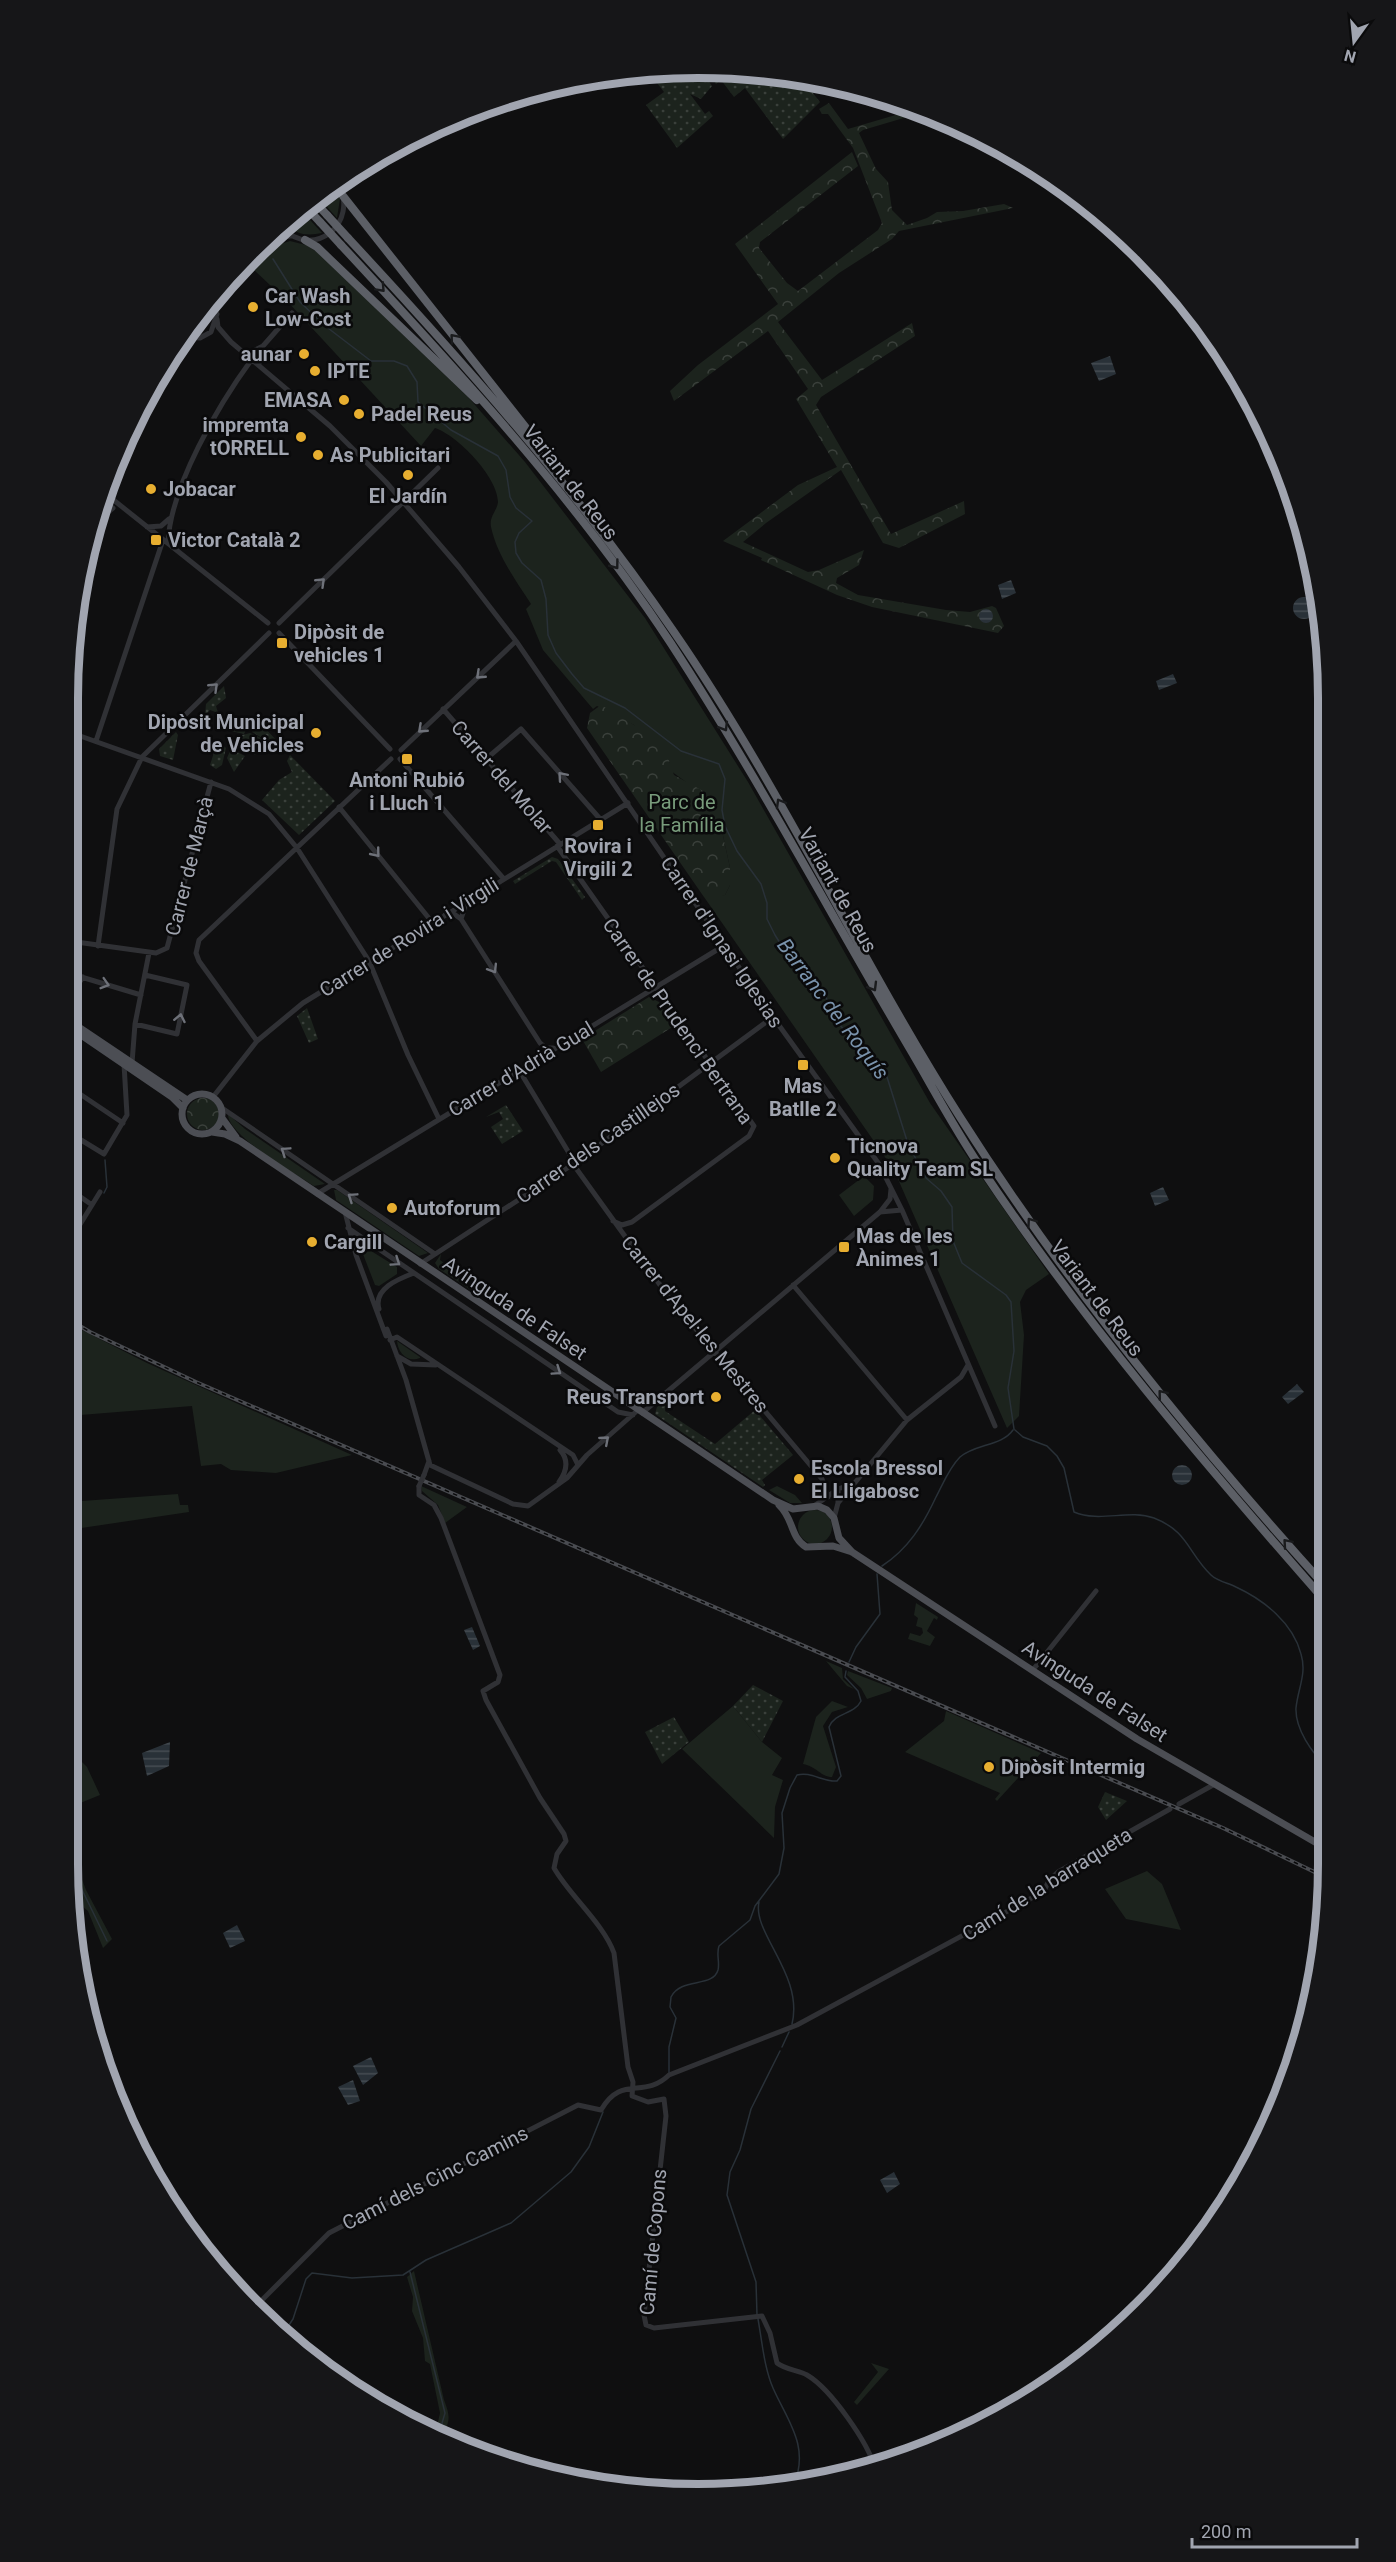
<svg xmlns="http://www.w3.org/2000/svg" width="1396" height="2562" viewBox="0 0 1396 2562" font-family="Roboto,sans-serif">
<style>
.grass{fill:#1c231d}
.forest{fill:url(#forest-crowns)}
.garden{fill:url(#garden-dots)}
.water{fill:url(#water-rules)}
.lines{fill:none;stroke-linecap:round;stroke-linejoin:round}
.stream{stroke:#293138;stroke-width:1.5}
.minor{stroke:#303135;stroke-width:5}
.major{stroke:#4c4e54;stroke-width:7}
.highway{stroke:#5c5f66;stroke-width:8}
.rail-casing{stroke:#494b50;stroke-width:4}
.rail{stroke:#0a0a0b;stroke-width:1.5;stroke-dasharray:4.5;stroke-linecap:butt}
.minor-bridge{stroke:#303135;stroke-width:5}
.highway-bridge{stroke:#5c5f66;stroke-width:8}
.oneway{stroke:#1a1b1d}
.oneway2{stroke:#6e7179}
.poi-dot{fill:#e7ae30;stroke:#0a0a0b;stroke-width:2}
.labels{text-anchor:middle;stroke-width:5;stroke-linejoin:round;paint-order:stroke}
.poi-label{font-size:20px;font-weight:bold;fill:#a1a5b0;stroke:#0a0a0b;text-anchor:start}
.street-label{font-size:20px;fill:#a1a5b0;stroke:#0a0a0b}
.park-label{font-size:20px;fill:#789b7b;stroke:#0a0a0b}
.water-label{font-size:21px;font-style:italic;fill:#7992ab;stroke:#0a0a0b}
.rim{fill:none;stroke:#a1a5b0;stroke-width:8}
</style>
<defs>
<pattern id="forest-crowns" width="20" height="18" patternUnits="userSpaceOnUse" patternTransform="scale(1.5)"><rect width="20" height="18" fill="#1c231d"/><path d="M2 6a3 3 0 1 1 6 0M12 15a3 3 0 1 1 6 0" fill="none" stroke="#3a403b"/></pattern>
<pattern id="garden-dots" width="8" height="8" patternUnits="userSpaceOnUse" patternTransform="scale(1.5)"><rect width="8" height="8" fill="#1c231d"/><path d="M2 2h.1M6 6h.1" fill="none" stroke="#3a403b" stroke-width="1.8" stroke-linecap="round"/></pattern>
<pattern id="water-rules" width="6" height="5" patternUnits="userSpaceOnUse" patternTransform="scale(1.5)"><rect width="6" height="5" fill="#293138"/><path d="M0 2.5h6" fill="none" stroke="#454c52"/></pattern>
</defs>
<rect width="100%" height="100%" fill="#0f0f10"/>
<path class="grass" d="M334 186 340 199 337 218 317 196Z
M301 210 322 233C308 236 296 235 286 224Z
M290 241 306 245 317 252 468 397 525 462 645 618 748 782 930 1103 1049 1274 1026 1290 1020 1302 1024 1335 1019 1416 1007 1428 894 1170 704 897 725 895 730 885V868L722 831 712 814 690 785 671 771 669 761 634 725 597 706 593 709 543 650 526 609 531 604C516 581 497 555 491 527 489 516 497 511 498 502 498 477 457 435 435 428L421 446 287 301 253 269 277 245Z
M228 1114 245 1129 325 1184 314 1186C296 1174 227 1135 228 1114Z
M864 1176 874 1186 873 1200 854 1216 839 1195Z
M334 1190H337L428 1253 419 1256 336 1200Z
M363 1246 397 1267V1274L379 1286 375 1285 361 1249Z
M441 1254 440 1260 484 1291 477 1294 439 1269 435 1263Z
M68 1323 147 1363 352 1455 276 1473 231 1470 221 1464 201 1466 192 1406 68 1416Z
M397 1341 420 1357V1358C407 1363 398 1353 397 1341Z
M421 1486 467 1507 445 1523 438 1505 422 1491Z
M777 1486 795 1495 802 1503H790L769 1490Z
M178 1494 180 1505H188L189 1512 68 1530V1502Z
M798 1527a17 17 0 1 1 34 0a17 17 0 1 1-34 0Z
M916 1603 938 1617 937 1620 934 1618 927 1631 935 1637 930 1646 908 1639 910 1633 920 1636 923 1633 922 1628 916 1626 918 1618 914 1615Z
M826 1661 842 1668 843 1679 854 1689 847 1686Z
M848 1671 892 1688 891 1691 867 1699 861 1688 847 1675Z
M832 1701 848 1707 832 1712 823 1726 836 1767 832 1777C821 1777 816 1766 803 1764L816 1717Z
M733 1706 762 1742 782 1758 772 1775 783 1780 775 1807 774 1838 682 1749Z
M946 1711 1041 1753 997 1801 995 1799 1000 1793 905 1752 944 1721Z
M68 1748 87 1767 100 1795 68 1808Z
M68 1842 86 1890 112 1939 103 1948 88 1911 78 1903 75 1895 68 1874Z
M1147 1871 1162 1884 1181 1930 1126 1919 1105 1889Z
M1327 1884V1905L1317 1965 1322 1901Z
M414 2271 444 2400C451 2418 450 2421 441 2438L435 2435 440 2413 430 2364 425 2361 423 2338 412 2311 413 2297 407 2277Z
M871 2363 889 2369 857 2405 854 2402 878 2372Z"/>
<path class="forest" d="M898 100 924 112 863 130 859 133 876 169 888 182 892 210 907 225 927 218 937 212 963 211 1004 204 1013 208 899 231 892 239 839 273 778 322 822 380 912 323 915 336 821 397 816 405 891 534 964 501 965 514 899 548 883 543 841 470 766 523 743 542 808 572 819 570 864 550 859 565 837 578 836 583 858 595 946 610 970 612 992 606 996 608 1004 626 998 633 872 607 837 595 761 560 762 558 723 541 798 485 837 467 796 399 808 389 768 331 674 401 670 391 698 365 778 304 735 244 852 152 858 166 760 242 759 248 787 283 798 291 878 230 882 223 853 148 828 114H822L819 109 829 103 848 129 899 114Z
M205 308 209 314C207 327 202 334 189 331Z
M601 705 644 731 667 755 674 775 703 791 709 799 712 814 722 831 730 868V885L725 895 715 898 704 897 587 728 590 713Z
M649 997 659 1002 674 1026 601 1072 582 1039Z
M187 1114a16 16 0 1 1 32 0a16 16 0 1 1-32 0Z"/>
<path class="garden" d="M656 69 701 70 712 86 701 99 690 94 705 114 709 111 713 116 677 148 646 105 664 92 647 70Z
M706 70 780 73 801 78 820 102 783 139 745 88 734 97 721 80 716 84Z
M224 686 226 698 216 706 218 713 210 710 205 715 206 704Z
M256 719 282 746 279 748 252 732Z
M243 722 248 726 244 734 231 731Z
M176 732 178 735 173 760 160 756 159 749Z
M250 733 263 739 255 755 232 742 235 737Z
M220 742 226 748 222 765 216 769 210 765 217 743Z
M231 749 245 756 234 772 227 758Z
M290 755 335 801 299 835 262 800 279 780 292 772 287 761Z
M552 857 558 859 585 897 582 900 556 862 552 861 515 884 513 881Z
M307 1008 318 1039 309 1043 297 1016Z
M506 1105 523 1131 502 1144 491 1127 503 1119 499 1112 486 1117Z
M666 1402 665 1411 715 1444 755 1410 793 1455 762 1480 765 1485 763 1487 655 1414 657 1407Z
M753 1685 783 1701 762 1742 733 1706Z
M674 1717 689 1742 662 1764 645 1732Z
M1105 1792 1127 1801 1106 1820 1098 1807Z"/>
<path class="water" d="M1110 356 1116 374 1099 381 1091 363Z
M1011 580 1016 593 1002 599 998 585Z
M1293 608a11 11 0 1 1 22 0a11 11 0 1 1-22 0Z
M979 616a7 7 0 1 1 14 0a7 7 0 1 1-14 0Z
M1173 674 1177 683 1159 690 1156 681Z
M1163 1187 1169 1200 1155 1206 1150 1193Z
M1297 1384 1304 1392 1288 1404 1282 1397Z
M1172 1475a10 10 0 1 1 20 0a10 10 0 1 1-20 0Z
M472 1627 480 1646 473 1650 464 1630Z
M170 1742 169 1766 147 1776 142 1753Z
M237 1925 245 1941 230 1948 223 1933Z
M371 2057 378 2073 363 2085 353 2066Z
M353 2080 360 2101 348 2105 338 2087Z
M894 2172 900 2184 887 2193 880 2180Z"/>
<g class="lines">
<path class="stream" d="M273 259 300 302 324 325 371 361H394L407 366 417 382 418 402 451 430 498 456 506 470 510 497 516 508 532 521 519 533 515 542 516 553 522 563 541 580 546 599 548 635 556 653 572 674 584 688 625 708 681 751 719 764 725 779 722 810 725 826 737 851 761 884 767 903V919L775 935 797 970 822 988 835 1018 860 1052 887 1077 908 1144 926 1178 941 1191 952 1207 953 1241 962 1263 1006 1295 1011 1302 1014 1351 1008 1388 1014 1429
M104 1193 107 1187 105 1160
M1015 1430 1023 1437 1047 1446 1057 1456 1064 1468 1074 1512C1100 1523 1128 1509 1154 1518 1188 1531 1188 1553 1211 1575 1217 1581 1228 1583 1236 1587 1264 1600 1293 1623 1301 1654 1307 1674 1298 1688 1296 1708 1295 1729 1312 1753 1327 1767
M882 1566C908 1549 923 1525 936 1497 943 1484 949 1468 960 1457 975 1444 1002 1446 1013 1430
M849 1662 856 1647 880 1614 877 1574
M68 1861 107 1941
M759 1902C752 1933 804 1975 792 2024
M782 2047 789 2032
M669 2074V2047L676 2018 670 2007 671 1997C681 1977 713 1988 718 1970 720 1962 716 1954 719 1946L750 1920 755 1906 779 1874 784 1848 782 1813 790 1788 797 1775C811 1771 822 1782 837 1781L841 1776 829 1727C835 1712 854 1715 861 1701L858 1691 845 1677 846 1671
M410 2272 445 2413 438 2437
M757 2315 756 2282 727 2195 730 2172 740 2150 751 2109 780 2051
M758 2319C762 2341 764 2367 773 2388 787 2420 810 2446 794 2484
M281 2337 293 2319 306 2279 312 2273 352 2278 403 2275 426 2260 511 2223 571 2172 589 2147 603 2112"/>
<path class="minor" d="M282 228C314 260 360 223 338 183
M214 305C218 287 271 238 290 236
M217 319 218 327 231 342 330 426 386 482 459 567 516 641 773 1017 879 1164 902 1210 995 1426
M185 337 200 338 211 332 217 314 210 302
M175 351 188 339
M247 354 263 346 292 313
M259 364 263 346
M133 427 174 353
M106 494 268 623
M110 496 111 485 120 460
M99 511 107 513 113 508
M147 527 161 526 169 519
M168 543C170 487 219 404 252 359
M85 559 104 513
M279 623 438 468
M279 633 390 749
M443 709 560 844
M69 732 229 789 269 814 297 848 369 961 408 1055 439 1119
M96 741 163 540
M401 750 516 641
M400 759 503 878
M486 759 521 729 601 820
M339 807 432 922
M557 846 754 1126 749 1136 632 1222 622 1225 613 1221
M445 915 454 914 461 919 540 1043 546 1048H553
M461 919 467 901
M69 941 156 953 167 948 211 782
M98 946 117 809 142 757 269 633
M68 973 141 995
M68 999 83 977
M135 1024 177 1034 187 985 145 975
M257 1041 199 961 196 953 199 940 391 759
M132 1063 135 1024 149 953
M519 1070 575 1163
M68 1086 123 1123
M213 1097 257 1041 303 1003 628 803
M222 1108 435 1254
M68 1132 104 1154 127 1115 124 1064
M573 1164 668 1296 822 1479 828 1497
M68 1188 92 1205
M317 1194 725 945
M345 1212 356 1255 386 1336
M880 1212 902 1210
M348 1228 618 1412 633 1415
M68 1244 100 1192
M420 1264 575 1163 773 1017
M793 1285 907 1420
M379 1309C373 1289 398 1279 414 1273
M387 1329 406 1380 430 1465 513 1504 528 1506 567 1478 587 1455 638 1410
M390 1340 397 1337 573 1455 578 1465
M397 1356 411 1364 436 1365
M642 1413 880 1212 890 1199 891 1189
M424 1475 429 1461
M559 1482C567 1471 569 1460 560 1450
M419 1486V1495L434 1505 441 1518 500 1675 498 1682 483 1691 486 1700 540 1798 564 1834 566 1841 557 1854 554 1868C570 1896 603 1923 614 1953L628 2067 633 2082 632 2096 648 2102 664 2099 666 2116 644 2315 646 2325 654 2328 762 2316 770 2333 777 2363C786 2370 798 2370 807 2375 831 2389 868 2443 875 2468
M838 1503 907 1420 961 1377 968 1365
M814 1506 838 1489 852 1484
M834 1518 838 1503V1489
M1032 1671 1096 1591
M1179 1804 1213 1785
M254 2308 329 2233 578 2105 601 2110C622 2074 643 2100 669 2075L797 2025 1030 1899 1045 1889 1049 1880 1058 1872 1170 1809"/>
<path class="major" d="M68 1020 187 1100
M68 1026 172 1097 183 1108
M182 1114a20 20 0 1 1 40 0a20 20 0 1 1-40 0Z
M222 1118 236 1137
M212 1132 225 1134 240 1141 773 1500 793 1509 818 1506 827 1510 834 1518 839 1538 852 1552
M779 1505C794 1519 790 1537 806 1547L833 1546 852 1552 1137 1739 1327 1849"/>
<path class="highway" d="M343 196 527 429
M312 199 327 215
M305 206 320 222
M348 238C465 364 577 490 674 632 781 787 859 958 960 1117 1066 1284 1193 1440 1326 1587
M305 240 317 247 477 400
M341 245C458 371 575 498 670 642 756 774 830 913 910 1049 933 1088 954 1128 979 1165 1082 1320 1204 1463 1326 1602"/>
<defs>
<path id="rail" d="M68 1319 90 1332 196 1382 1223 1828 1327 1878"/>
</defs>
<use href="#rail" class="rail-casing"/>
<use href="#rail" class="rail"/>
<path class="minor-bridge" d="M419 1486 424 1475"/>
<path class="highway-bridge" d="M327 215 348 238
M320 222 341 245"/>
</g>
<defs><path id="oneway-chevron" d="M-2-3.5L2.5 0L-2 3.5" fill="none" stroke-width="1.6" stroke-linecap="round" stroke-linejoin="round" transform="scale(1.5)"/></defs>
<g class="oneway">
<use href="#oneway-chevron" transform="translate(381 288) rotate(47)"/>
<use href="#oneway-chevron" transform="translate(454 338) rotate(-130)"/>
<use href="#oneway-chevron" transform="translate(615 565) rotate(53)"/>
<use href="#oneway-chevron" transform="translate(724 727) rotate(59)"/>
<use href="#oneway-chevron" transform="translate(780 803) rotate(-120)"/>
<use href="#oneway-chevron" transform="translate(873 987) rotate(59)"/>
<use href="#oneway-chevron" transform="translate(1031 1222) rotate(-125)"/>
<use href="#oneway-chevron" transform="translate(1162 1394) rotate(-129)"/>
<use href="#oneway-chevron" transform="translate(1287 1543) rotate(-131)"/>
</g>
<g class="oneway2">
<use href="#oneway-chevron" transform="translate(321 582) rotate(-44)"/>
<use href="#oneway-chevron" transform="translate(480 675) rotate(137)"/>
<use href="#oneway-chevron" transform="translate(214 687) rotate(-44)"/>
<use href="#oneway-chevron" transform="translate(422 729) rotate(137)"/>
<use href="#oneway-chevron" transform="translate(562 776) rotate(-131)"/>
<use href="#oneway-chevron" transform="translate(376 853) rotate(51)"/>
<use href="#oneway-chevron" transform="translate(493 969) rotate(58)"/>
<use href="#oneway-chevron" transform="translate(105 984) rotate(17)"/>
<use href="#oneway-chevron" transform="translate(180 1018) rotate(-78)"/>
<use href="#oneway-chevron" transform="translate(285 1151) rotate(-146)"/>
<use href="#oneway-chevron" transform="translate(352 1197) rotate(-146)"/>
<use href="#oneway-chevron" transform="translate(396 1262) rotate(34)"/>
<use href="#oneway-chevron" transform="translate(557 1371) rotate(34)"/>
<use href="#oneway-chevron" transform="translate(605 1440) rotate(-41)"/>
</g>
<g class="poi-dot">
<circle cx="253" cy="307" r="6"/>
<circle cx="304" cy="354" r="6"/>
<circle cx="315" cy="371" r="6"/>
<circle cx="344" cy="400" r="6"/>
<circle cx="359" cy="414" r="6"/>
<circle cx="301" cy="437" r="6"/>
<circle cx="318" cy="455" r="6"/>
<circle cx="408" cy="475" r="6"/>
<circle cx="151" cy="489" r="6"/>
<rect x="150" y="534" width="12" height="12" rx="3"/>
<rect x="276" y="637" width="12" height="12" rx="3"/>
<circle cx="316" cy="733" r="6"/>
<rect x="401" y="753" width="12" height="12" rx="3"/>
<rect x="592" y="819" width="12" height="12" rx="3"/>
<rect x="797" y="1059" width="12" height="12" rx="3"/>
<circle cx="835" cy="1158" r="6"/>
<circle cx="392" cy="1208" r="6"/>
<circle cx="312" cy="1242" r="6"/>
<rect x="838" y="1241" width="12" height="12" rx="3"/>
<circle cx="716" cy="1397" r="6"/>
<circle cx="799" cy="1479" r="6"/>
<circle cx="989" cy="1767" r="6"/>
</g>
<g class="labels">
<g class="poi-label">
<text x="265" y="303">Car Wash<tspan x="265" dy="23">Low-Cost</tspan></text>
<text x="292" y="361" text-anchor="end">aunar</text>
<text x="327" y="378">IPTE</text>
<text x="332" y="407" text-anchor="end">EMASA</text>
<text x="371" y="421">Padel Reus</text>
<text x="289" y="432" text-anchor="end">impremta<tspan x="289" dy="23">tORRELL</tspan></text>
<text x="330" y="462">As Publicitari</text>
<text x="163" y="496">Jobacar</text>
<text x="408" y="503" text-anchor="middle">El Jardín</text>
<text x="168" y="547">Victor Català 2</text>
<text x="294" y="639">Dipòsit de<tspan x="294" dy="23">vehicles 1</tspan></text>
<text x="304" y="729" text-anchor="end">Dipòsit Municipal<tspan x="304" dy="23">de Vehicles</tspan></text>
<text x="407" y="787" text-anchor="middle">Antoni Rubió<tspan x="407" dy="23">i Lluch 1</tspan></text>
<text x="598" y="853" text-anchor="middle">Rovira i<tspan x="598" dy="23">Virgili 2</tspan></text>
<text x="803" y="1093" text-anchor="middle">Mas<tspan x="803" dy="23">Batlle 2</tspan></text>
<text x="847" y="1153">Ticnova<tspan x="847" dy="23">Quality Team SL</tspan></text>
<text x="404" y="1215">Autoforum</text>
<text x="856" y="1243">Mas de les<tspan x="856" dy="23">Ànimes 1</tspan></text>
<text x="324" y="1249">Cargill</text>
<text x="704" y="1404" text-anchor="end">Reus Transport</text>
<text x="811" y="1475">Escola Bressol<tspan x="811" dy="23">El Lligabosc</tspan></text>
<text x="1001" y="1774">Dipòsit Intermig</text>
</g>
<g class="street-label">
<text transform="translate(571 482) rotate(52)" y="7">Variant de Reus</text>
<text transform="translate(502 777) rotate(49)" y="7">Carrer del Molar</text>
<text transform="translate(189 866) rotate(-76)" y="7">Carrer de Marçà</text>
<text transform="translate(838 890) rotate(61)" y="7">Variant de Reus</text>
<text transform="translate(409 937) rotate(-32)" y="7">Carrer de Rovira i Virgili</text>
<text transform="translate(722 942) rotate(56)" y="7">Carrer d'Ignasi Iglesias</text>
<text transform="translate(678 1021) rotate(55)" y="7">Carrer de Prudenci Bertrana</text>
<text transform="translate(521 1069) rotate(-31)" y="7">Carrer d'Adrià Gual</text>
<text transform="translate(598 1143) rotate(-35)" y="7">Carrer dels Castillejos</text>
<text transform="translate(1097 1298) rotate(53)" y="7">Variant de Reus</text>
<text transform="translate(515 1308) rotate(34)" y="7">Avinguda de Falset</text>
<text transform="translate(695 1324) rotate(51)" y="7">Carrer d'Apel·les Mestres</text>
<text transform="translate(1095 1691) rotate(33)" y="7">Avinguda de Falset</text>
<text transform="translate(1047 1884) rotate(-32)" y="7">Camí de la barraqueta</text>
<text transform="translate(435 2178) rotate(-27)" y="7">Camí dels Cinc Camins</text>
<text transform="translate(653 2242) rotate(-85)" y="7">Camí de Copons</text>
</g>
<g class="park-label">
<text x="682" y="809">Parc de<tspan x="682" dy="23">la Família</tspan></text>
</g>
<g class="water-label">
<text transform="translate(833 1009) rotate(53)" y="7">Barranc del Roquís</text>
</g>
</g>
<path d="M0 0H1396V2562H0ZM698 78H698A620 620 0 0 1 1318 698V1864A620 620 0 0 1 698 2484H698A620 620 0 0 1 78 1864V698A620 620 0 0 1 698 78Z" fill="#161618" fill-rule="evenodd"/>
<path class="rim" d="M698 78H698A620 620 0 0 1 1318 698V1864A620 620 0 0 1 698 2484H698A620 620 0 0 1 78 1864V698A620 620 0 0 1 698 78Z"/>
<g transform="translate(1354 42) rotate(195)" stroke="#0a0a0b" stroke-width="4.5" paint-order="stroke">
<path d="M0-4.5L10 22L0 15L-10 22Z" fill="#a1a5b0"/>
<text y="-9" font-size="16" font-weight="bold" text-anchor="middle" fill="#a1a5b0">N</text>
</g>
<path d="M1192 2538v9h165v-9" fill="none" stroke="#a1a5b0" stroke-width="3"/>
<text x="1201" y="2538" font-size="18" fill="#a1a5b0" stroke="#0a0a0b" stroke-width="4.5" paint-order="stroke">200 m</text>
</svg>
